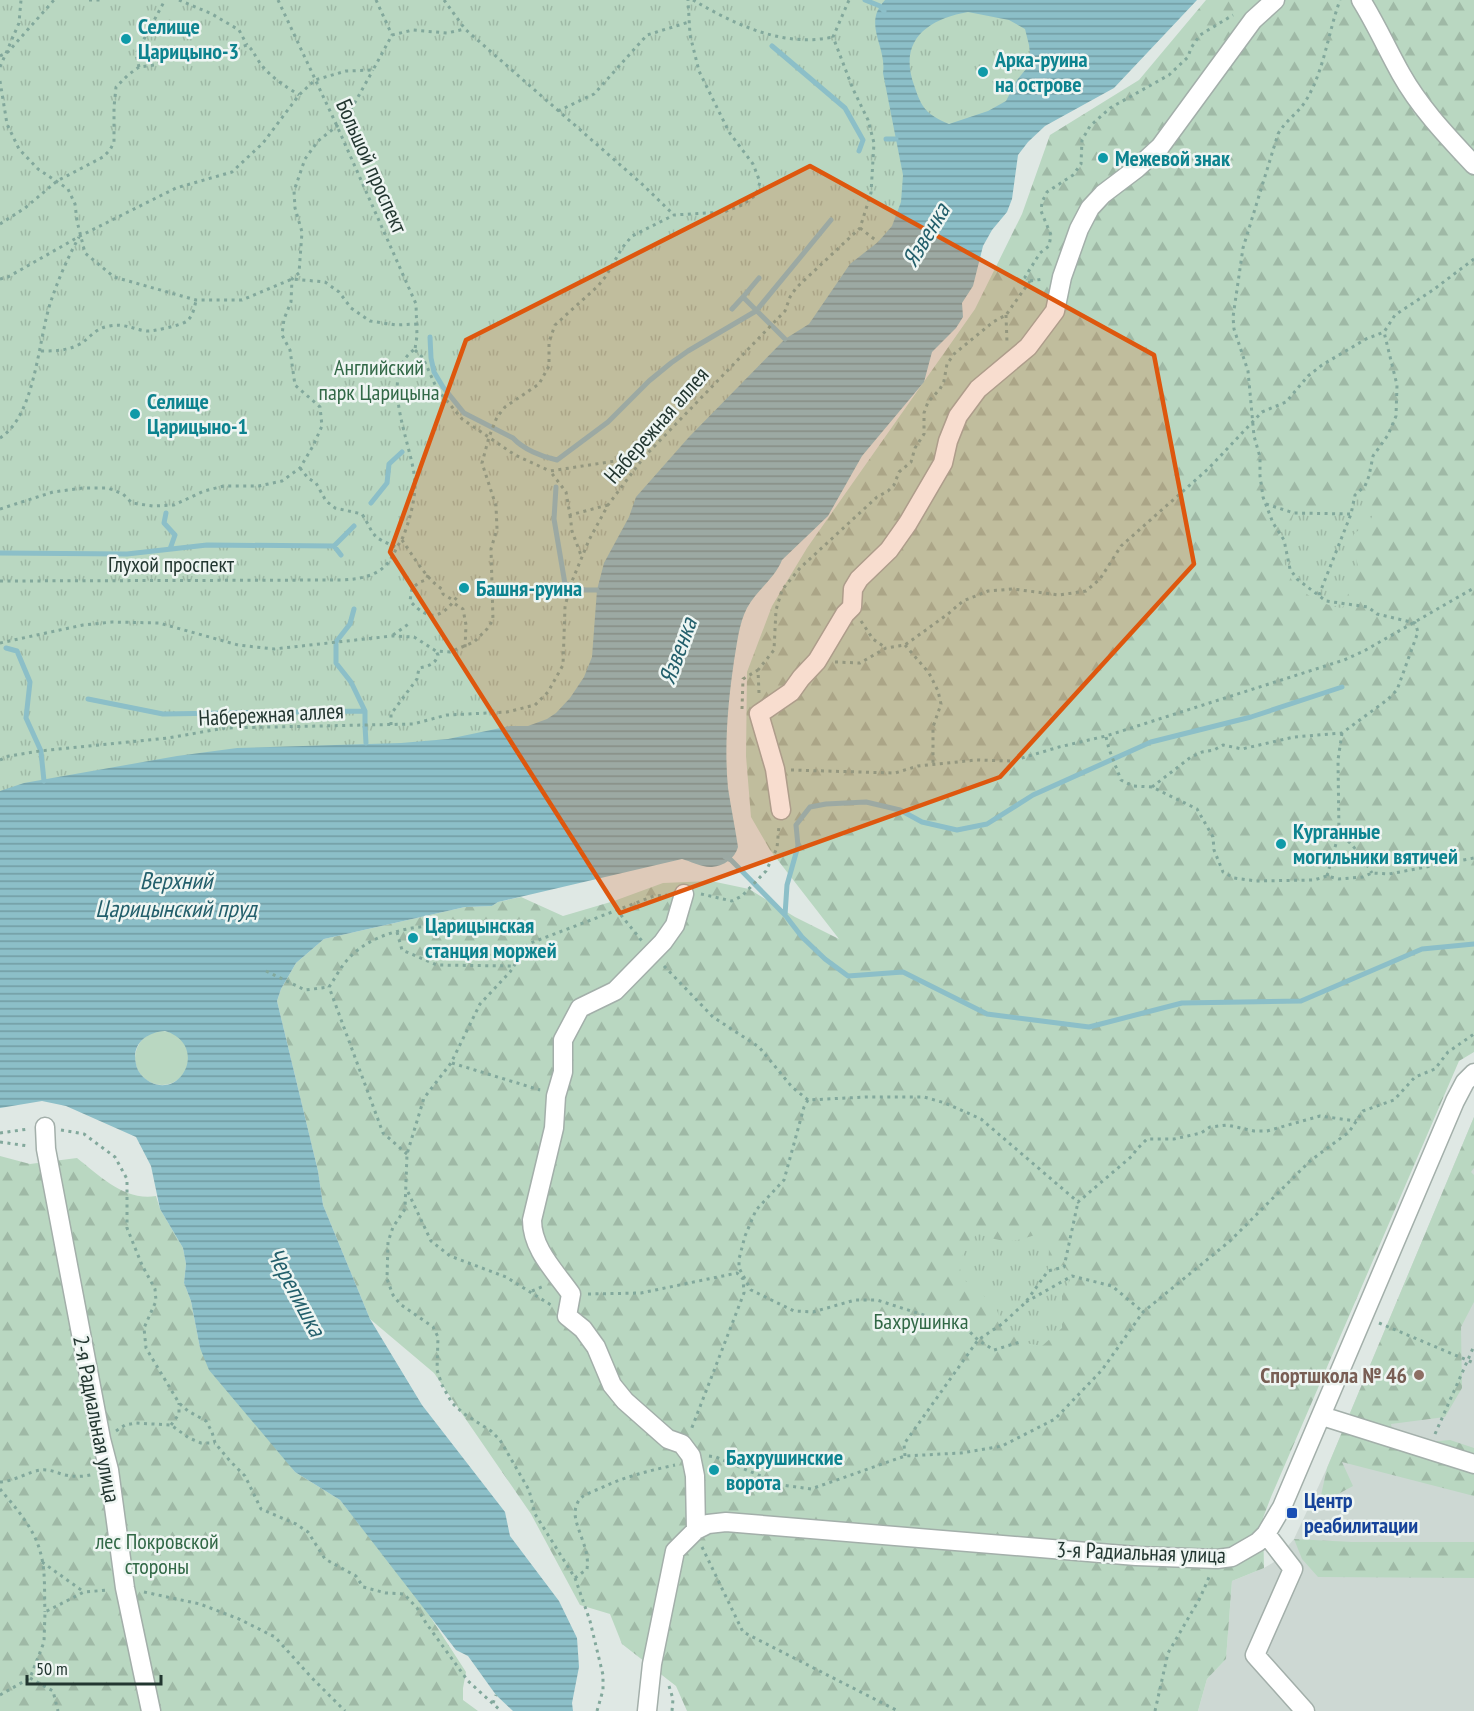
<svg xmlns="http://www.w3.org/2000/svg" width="1474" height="1711" viewBox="0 0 1474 1711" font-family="'PT Sans Narrow',sans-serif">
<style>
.built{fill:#cdd8d3}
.grass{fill:#b9d7c1}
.forest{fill:url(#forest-firs)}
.park{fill:url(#park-tufts)}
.water{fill:url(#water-rules);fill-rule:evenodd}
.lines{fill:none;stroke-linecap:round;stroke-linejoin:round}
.stream{stroke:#8cbfc8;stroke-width:5}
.minor-casing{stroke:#a3afaa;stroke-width:21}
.path{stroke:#82a89c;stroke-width:3;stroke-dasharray:3 4.5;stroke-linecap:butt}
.minor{stroke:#fff;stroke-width:18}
.marked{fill:#de570e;fill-opacity:0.2;stroke:#de570e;stroke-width:4.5;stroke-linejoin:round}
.culture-dot{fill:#0f9aa8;stroke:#eef5f2;stroke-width:2}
.education-dot{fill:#8d6e63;stroke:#eef5f2;stroke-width:2}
.transit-dot{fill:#1a4fb4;stroke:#eef5f2;stroke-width:2}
.labels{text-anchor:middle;stroke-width:5;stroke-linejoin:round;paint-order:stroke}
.culture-label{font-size:22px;font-weight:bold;fill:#0d838f;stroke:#eef5f2;text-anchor:start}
.street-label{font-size:22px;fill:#223630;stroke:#eef5f2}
.park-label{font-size:22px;fill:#316846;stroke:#eef5f2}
.education-label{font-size:22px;font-weight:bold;fill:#785e54;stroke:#eef5f2;text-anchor:end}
.transit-label{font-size:22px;font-weight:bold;fill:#164399;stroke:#eef5f2;text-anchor:start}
.water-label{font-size:24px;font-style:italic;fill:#235f6b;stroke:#eef5f2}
</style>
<defs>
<pattern id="forest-firs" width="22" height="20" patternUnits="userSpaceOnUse" patternTransform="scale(1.5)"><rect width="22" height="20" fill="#b9d7c1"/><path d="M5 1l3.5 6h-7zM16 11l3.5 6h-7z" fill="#9fb9a6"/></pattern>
<pattern id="park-tufts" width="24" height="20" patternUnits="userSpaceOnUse" patternTransform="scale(1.5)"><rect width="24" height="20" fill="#b9d7c1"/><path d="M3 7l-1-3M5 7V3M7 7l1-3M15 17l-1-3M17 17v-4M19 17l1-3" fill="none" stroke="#9fb9a6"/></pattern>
<pattern id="water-rules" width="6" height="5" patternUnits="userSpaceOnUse" patternTransform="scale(1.5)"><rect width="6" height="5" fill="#8cbfc8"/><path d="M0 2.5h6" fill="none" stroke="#729ca3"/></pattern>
</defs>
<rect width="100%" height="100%" fill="#dfe8e4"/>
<path class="built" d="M1474 1117V1711H1198L1207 1679 1226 1659 1232 1581 1264 1568 1274 1562 1294 1539 1327 1468Z"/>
<path class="grass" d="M135 1058a27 27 0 1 1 54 0a27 27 0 1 1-54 0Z"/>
<path class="forest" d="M1206 0H1474V1052L1459 1061 1271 1497 1263 1518 1264 1568 1232 1581 1226 1659 1207 1679 1198 1711H687L676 1686 622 1644 610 1614 580 1605 531 1514 434 1373 370 1319 323 1205 318 1171 277 1001 281 989 296 963 324 939 465 907 492 906 498 902 521 897 563 916 614 901 663 883 711 881 749 889 795 917 839 939 770 850 751 817 746 756 747 672 772 606 807 548 975 309 1022 214 1050 135 1139 80Z
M1474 1117V1168L1471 1172 1474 1175V1302L1461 1327 1462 1388 1445 1417 1391 1424 1396 1445 1450 1440 1474 1448V1496L1342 1462 1353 1486 1329 1499 1320 1500 1327 1468Z
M0 1156 30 1164 77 1158C100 1176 124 1201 156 1196L160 1209 183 1248 186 1264 184 1283 191 1301 200 1348 295 1472 340 1500 422 1604 466 1672 463 1688V1700L478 1711H0Z
M1294 1539 1352 1542H1474V1578L1318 1577 1302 1559Z"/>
<path class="park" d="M0 0H1130L995 125 654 716 0 971Z
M1346 494 1355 495 1375 510 1370 521 1354 534 1353 546 1358 566 1343 608C1327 607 1298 593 1290 577 1284 565 1281 549 1278 535L1290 525 1296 507C1319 508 1328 510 1346 494Z
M977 1233C1006 1244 1012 1243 1041 1233L1049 1248 1048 1271 1063 1265 1072 1276 1062 1296V1328L1042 1346 1020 1342 1002 1324 995 1305 963 1279 958 1262Z"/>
<path class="water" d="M885 0H1197L1114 88 1045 126 1028 142 1018 155 1012 199 1007 212 992 230 983 246 973 286 962 303 963 317 956 328 932 352 924 382 862 456 828 516 782 560C775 578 757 590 747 608 739 623 737 644 734 661 728 702 724 746 728 788 731 808 735 827 738 847 735 858 724 866 712 867 703 868 690 861 682 859L498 902 492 906 465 907 324 939 296 963 281 989 277 1001 318 1171 323 1205 370 1319 422 1405 505 1512 510 1536 559 1601 577 1638 579 1667 572 1703 573 1711H513L496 1695 468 1656 456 1650 340 1500 295 1472 209 1370 200 1348 191 1301 184 1283 186 1264 183 1248 160 1209 151 1166 136 1137 66 1106 42 1101 0 1108V791L24 783 177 756 237 748 401 743 448 739 510 726H528L547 719 556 713 570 698 584 677 592 657 597 590 604 563 629 517 636 497 689 437 785 339 809 324 850 264 878 242 892 226 901 202 903 175 883 73C887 46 862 24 885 0ZM968 12 1009 20 1025 29 1029 45 1031 63 1017 80 1006 101 988 111 949 124C926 114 922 109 914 85 898 40 928 19 968 12ZM165 1031C208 1044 183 1099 150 1082 143 1078 137 1071 136 1064 131 1044 147 1032 165 1031Z"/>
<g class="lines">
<path class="stream" d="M865 0 880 6 884 11
M772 46 845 108 863 140 859 151
M886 139H896
M759 278 743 297 785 339
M732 309 743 297
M430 337 431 358 434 372 443 387 464 413 513 438C523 449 542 457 557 460L608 422 649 381 671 363 688 351 756 311 831 220
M556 487 554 519 565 584 585 590H597
M371 503 387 483 389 464 402 452
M166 513 164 523 175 535 170 549
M334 546 354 526
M0 553 127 554 207 545 334 546 341 555
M336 642 350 624 354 609
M336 644V663L351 682 365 711V725
M6 648 17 651 30 682 26 718 41 751
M88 699 163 714 365 711
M365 726 366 743
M41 752 44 781
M725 857 731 860 785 915 802 937 825 959 848 976 903 972 987 1014 1089 1027 1182 1003 1301 1001 1422 949 1474 944
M785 915 787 885 798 846 796 825 810 807 826 804 866 802 900 810 922 822 957 830 987 824 1033 795 1151 742 1251 717 1342 687"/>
<defs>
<path id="minor" d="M1361 0C1376 24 1387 49 1401 74 1420 108 1448 137 1474 165
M781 810 775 769 759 714 791 692 801 678 817 661 845 614 852 607 853 589 859 579 889 550 908 523 943 463 948 441 958 416 978 389 1028 347 1055 311 1062 277 1079 229 1090 208 1103 194 1136 169 1160 147 1253 20 1275 0
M684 894 675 925 663 942 615 991 580 1008 563 1040V1072L556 1096 554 1128 532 1220C532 1249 555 1271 571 1294L567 1316 583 1329 596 1347 612 1385 625 1401 668 1439 682 1444 691 1456 695 1476 696 1530
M45 1127 46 1149 101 1439 109 1470 125 1588 151 1711
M1322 1416 1474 1464
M1266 1534 1293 1569 1255 1655 1305 1711
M647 1711 652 1664 675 1551 696 1530 708 1524 726 1522 1136 1556 1217 1559 1232 1557 1258 1542 1266 1534 1282 1507 1455 1101 1465 1082 1474 1073"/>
</defs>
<use href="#minor" class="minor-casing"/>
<path class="path" d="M89 0H104
M179 0 212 14 239 30 247 45
M278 0 337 126 416 304 417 336 415 349
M376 0 392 35
M444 0 465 29 642 184 674 215
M693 0C734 24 783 48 833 37
M0 56 8 52 54 0
M0 67 19 23 21 0
M139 67 136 54 165 0
M0 81 7 124 19 149 38 169 68 189 75 204 77 221 85 253 114 277 196 300H242L292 279 325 282 339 292 351 308 370 321 396 325 417 324
M558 111 594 94 647 35 689 22
M0 224 25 208 57 181 103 157 110 150 114 142V107L116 87 128 75 139 67 154 65 183 51 221 54 247 45C253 50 254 54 258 60 267 75 285 86 299 95
M860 228 878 242
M0 279 8 277 80 236 176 188 232 172 263 143 299 95 315 80 346 71 373 70 392 35 413 30 447 33 465 29
M1030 281 1043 279
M1006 315 1007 343
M415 350 423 358 437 389 462 419 515 455 550 471
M41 351C54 351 66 351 78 345 90 339 93 329 109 326 123 323 133 329 146 331 152 332 182 325 187 321 193 316 195 306 196 300
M0 438C36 415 38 339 51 301 58 280 68 257 79 237
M300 468 308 478 316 483 326 501 335 508 362 514C376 537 370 536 396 547
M1266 504 1294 513 1350 514
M608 505 570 515 566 492 550 471 642 457
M0 509 53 492 83 488H108L123 494 132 503 153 506 174 505 204 491 224 486H259L282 481 300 468 313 446 322 426 320 407 295 385 290 350 282 335 284 319 291 302 292 279 299 273 302 232 295 208 294 191 305 159 318 141 337 126 353 106 373 70
M570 515 572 531 582 558
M402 540C413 556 427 580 442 589L443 594 453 600
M428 575 426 580 420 582 412 588 410 601C431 624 443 617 459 594
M0 581 341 580C366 579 386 574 396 549 398 545 401 541 403 537 409 522 414 504 415 488 417 452 374 377 415 349
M1319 595 1351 514 1355 495 1365 486 1369 476 1373 456 1388 435 1396 416 1397 385 1384 332
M455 604 463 609 466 625 465 648
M861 621 873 639 886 648
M393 635 410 623
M0 643 83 625 112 622 159 623 238 645 274 649 392 636 414 637 436 651 450 652 474 642 487 629 493 620 491 549 497 529 496 506 482 463 489 437 497 417 505 407 539 384 549 366V342L555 325 598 286 606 276 622 248 632 236 674 215 724 212 742 205 756 195 760 182 753 164 729 132 699 71 690 35 688 0
M905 645 929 673 938 691 941 704 933 727V764
M835 662 860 663 886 648 905 645 948 614 963 601 988 591 1013 589 1059 595 1086 591 1100 579 1121 546 1208 469 1262 412 1286 402 1308 376 1322 365 1366 339 1384 332 1395 315 1433 290 1474 259
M759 693 758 670 774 650 776 610 782 590 800 568 877 497 888 491 894 485 899 472 911 462 915 448 924 434V413L928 402 940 389 944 381 947 364 954 354 993 322 1006 315 1030 281 1025 277 1040 253 1049 246 1051 235 1041 211 1042 202 1047 192 1073 175 1081 164 1082 140 1090 126 1110 108 1169 75 1188 57 1191 48 1200 35 1233 15
M742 709 743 679 758 670
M391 725V714L417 679 419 668C428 666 435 665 438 655L436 651
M1342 733 1338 760 1339 833C1353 844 1363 858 1372 873
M1106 737 1109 749 1121 780 1133 786 1152 787 1197 809 1213 837 1214 850 1223 872 1234 878 1256 881 1314 880 1327 876 1339 879 1363 877 1372 873 1389 874 1474 858
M0 760 9 756 40 751 168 738 225 728 413 724 447 715 507 712 535 705 548 692 563 665 565 607 570 586 589 540 608 505 644 457 785 311 790 297 796 288 860 228 871 193 874 143 868 120 853 89 833 37 849 0
M791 770 895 773 918 766 976 760 1012 761 1059 747 1106 736 1344 660 1364 651 1474 588
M1152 787 1191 757 1202 752 1214 750 1223 745 1242 749 1294 737 1342 733 1387 700 1397 690 1418 632 1415 623 1377 614 1368 607 1326 601 1297 579 1290 569 1284 540 1273 523 1263 497 1260 476V457L1254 436 1248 371 1234 329 1233 317 1243 248 1278 134C1286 120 1297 114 1305 102 1324 72 1328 33 1340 0
M1327 876 1339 833
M701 894 732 901 742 896 766 871 777 848 779 826
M616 909 642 941
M397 932 402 950 437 965 513 966
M664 966 713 1017 759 1047 792 1087 808 1100 866 1097H924L945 1103 981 1119 1078 1202 1132 1156 1137 1149 1147 1139H1174L1201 1133 1210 1127 1227 1125 1254 1131H1267L1320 1116 1356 1121
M266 971 305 990 329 987
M452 1063 540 1090
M808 1100 804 1107 784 1180 756 1210 745 1236 739 1259V1268L751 1290 794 1311 813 1312 855 1300H877L967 1329 978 1340 994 1350 1020 1342
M61 1130 84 1134 115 1157 127 1179V1228L142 1265 155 1289 156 1301 144 1328 146 1348 179 1403 188 1411 206 1421 212 1432 215 1443 230 1461 245 1476 261 1509 296 1524 308 1532 325 1559 356 1576 363 1587 386 1593 404 1594 417 1608 426 1623 468 1681 501 1711
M0 1133 28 1129
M0 1142 28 1146
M407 1154 383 1133 329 987C336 977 342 964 351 956 371 936 402 928 430 926L428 915
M408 1192 431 1241 450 1256 506 1277 551 1305
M532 1291 544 1286
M588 1294 641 1293 737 1273 743 1279 744 1293 691 1430
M1026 1302 1072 1276 1112 1286 1143 1312
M1379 1323 1474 1363
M171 1425 179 1414V1403
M116 1431 125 1425 136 1423 171 1425 189 1438 201 1443H215
M1435 1434 1474 1346
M709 1456 716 1457 782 1485 811 1489 905 1456 961 1453 1002 1446 1055 1419 1102 1370 1143 1312 1230 1241 1310 1161 1349 1132 1363 1111 1394 1100 1415 1077 1435 1069 1448 1052 1474 1034
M905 1456 904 1444 978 1340 1002 1324 1025 1303 1048 1271 1064 1267 1078 1202
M0 1482C15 1481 30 1471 41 1470 50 1469 57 1473 65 1475 75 1477 84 1477 94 1474
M0 1489C15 1507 34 1528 40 1551 46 1570 44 1592 45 1612
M702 1547 743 1632 898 1711
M42 1562 84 1592
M575 1578 587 1569C590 1549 577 1533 575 1514 575 1508 577 1501 582 1497 586 1494 593 1491 599 1489 623 1477 648 1471 675 1465
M144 1592 200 1604 239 1619 275 1637 311 1677 345 1711
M30 1678 53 1691 58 1711
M669 1686 673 1699 672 1711
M0 1695 30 1678 44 1642 45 1612 84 1592 108 1590
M493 1703 496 1695
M597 1711 603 1690V1675L590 1621 575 1578 535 1514 529 1490 500 1440 491 1431 463 1413 452 1403 442 1385 437 1370 438 1337 433 1327 400 1304 393 1295 387 1279 388 1242 393 1227 405 1209 407 1154 424 1098 451 1063 480 1004 510 972 528 944 654 896 667 895
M1155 1711 1168 1653 1200 1598 1210 1575"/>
<use href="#minor" class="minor"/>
</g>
<path class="marked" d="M810 166 1154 355 1194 564 1000 777 620 913 390 552 466 340Z"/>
<g class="culture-dot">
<circle cx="126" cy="39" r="6"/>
<circle cx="983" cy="72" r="6"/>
<circle cx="1103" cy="158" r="6"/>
<circle cx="135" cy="414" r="6"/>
<circle cx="464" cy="588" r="6"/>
<circle cx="1281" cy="844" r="6"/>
<circle cx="413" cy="938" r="6"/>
<circle cx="714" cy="1470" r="6"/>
</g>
<circle class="education-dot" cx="1419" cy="1375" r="6"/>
<rect class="transit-dot" x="1286" y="1507" width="12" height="12" rx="3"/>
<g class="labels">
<g class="culture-label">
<text x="138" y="34">Селище<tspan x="138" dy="25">Царицыно-3</tspan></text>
<text x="995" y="67">Арка-руина<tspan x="995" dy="25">на острове</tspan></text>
<text x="1115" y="166">Межевой знак</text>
<text x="147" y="409">Селище<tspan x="147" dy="25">Царицыно-1</tspan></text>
<text x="476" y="596">Башня-руина</text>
<text x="1293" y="839">Курганные<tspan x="1293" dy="25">могильники вятичей</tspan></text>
<text x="425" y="933">Царицынская<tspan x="425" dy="25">станция моржей</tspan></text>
<text x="726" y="1465">Бахрушинские<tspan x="726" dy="25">ворота</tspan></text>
</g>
<g class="street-label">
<text transform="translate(372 166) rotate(66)" y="8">Большой проспект</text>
<text transform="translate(656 425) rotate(-49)" y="8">Набережная аллея</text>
<text x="171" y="572">Глухой проспект</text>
<text transform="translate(271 714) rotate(-3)" y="8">Набережная аллея</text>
<text transform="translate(97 1419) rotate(79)" y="8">2-я Радиальная улица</text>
<text transform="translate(1141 1552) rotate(2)" y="8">3-я Радиальная улица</text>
</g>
<g class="park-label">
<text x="379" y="375">Английский<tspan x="379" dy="25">парк Царицына</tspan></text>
<text x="921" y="1329">Бахрушинка</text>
<text x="157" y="1549">лес Покровской<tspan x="157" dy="25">стороны</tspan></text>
</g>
<g class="education-label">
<text x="1407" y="1383">Спортшкола № 46</text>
</g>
<g class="transit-label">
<text x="1304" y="1508">Центр<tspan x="1304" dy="25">реабилитации</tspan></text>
</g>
<g class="water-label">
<text transform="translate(926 235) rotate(-59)" y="8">Язвенка</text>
<text transform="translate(678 651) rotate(-70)" y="8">Язвенка</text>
<text x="176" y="889">Верхний<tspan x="176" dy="28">Царицынский пруд</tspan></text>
<text transform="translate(296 1292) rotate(62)" y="8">Черепишка</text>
</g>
</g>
<path d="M27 1675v9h134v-9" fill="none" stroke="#223630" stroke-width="3"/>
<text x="36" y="1675" font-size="18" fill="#223630" stroke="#eef5f2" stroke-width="4.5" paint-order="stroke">50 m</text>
</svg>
